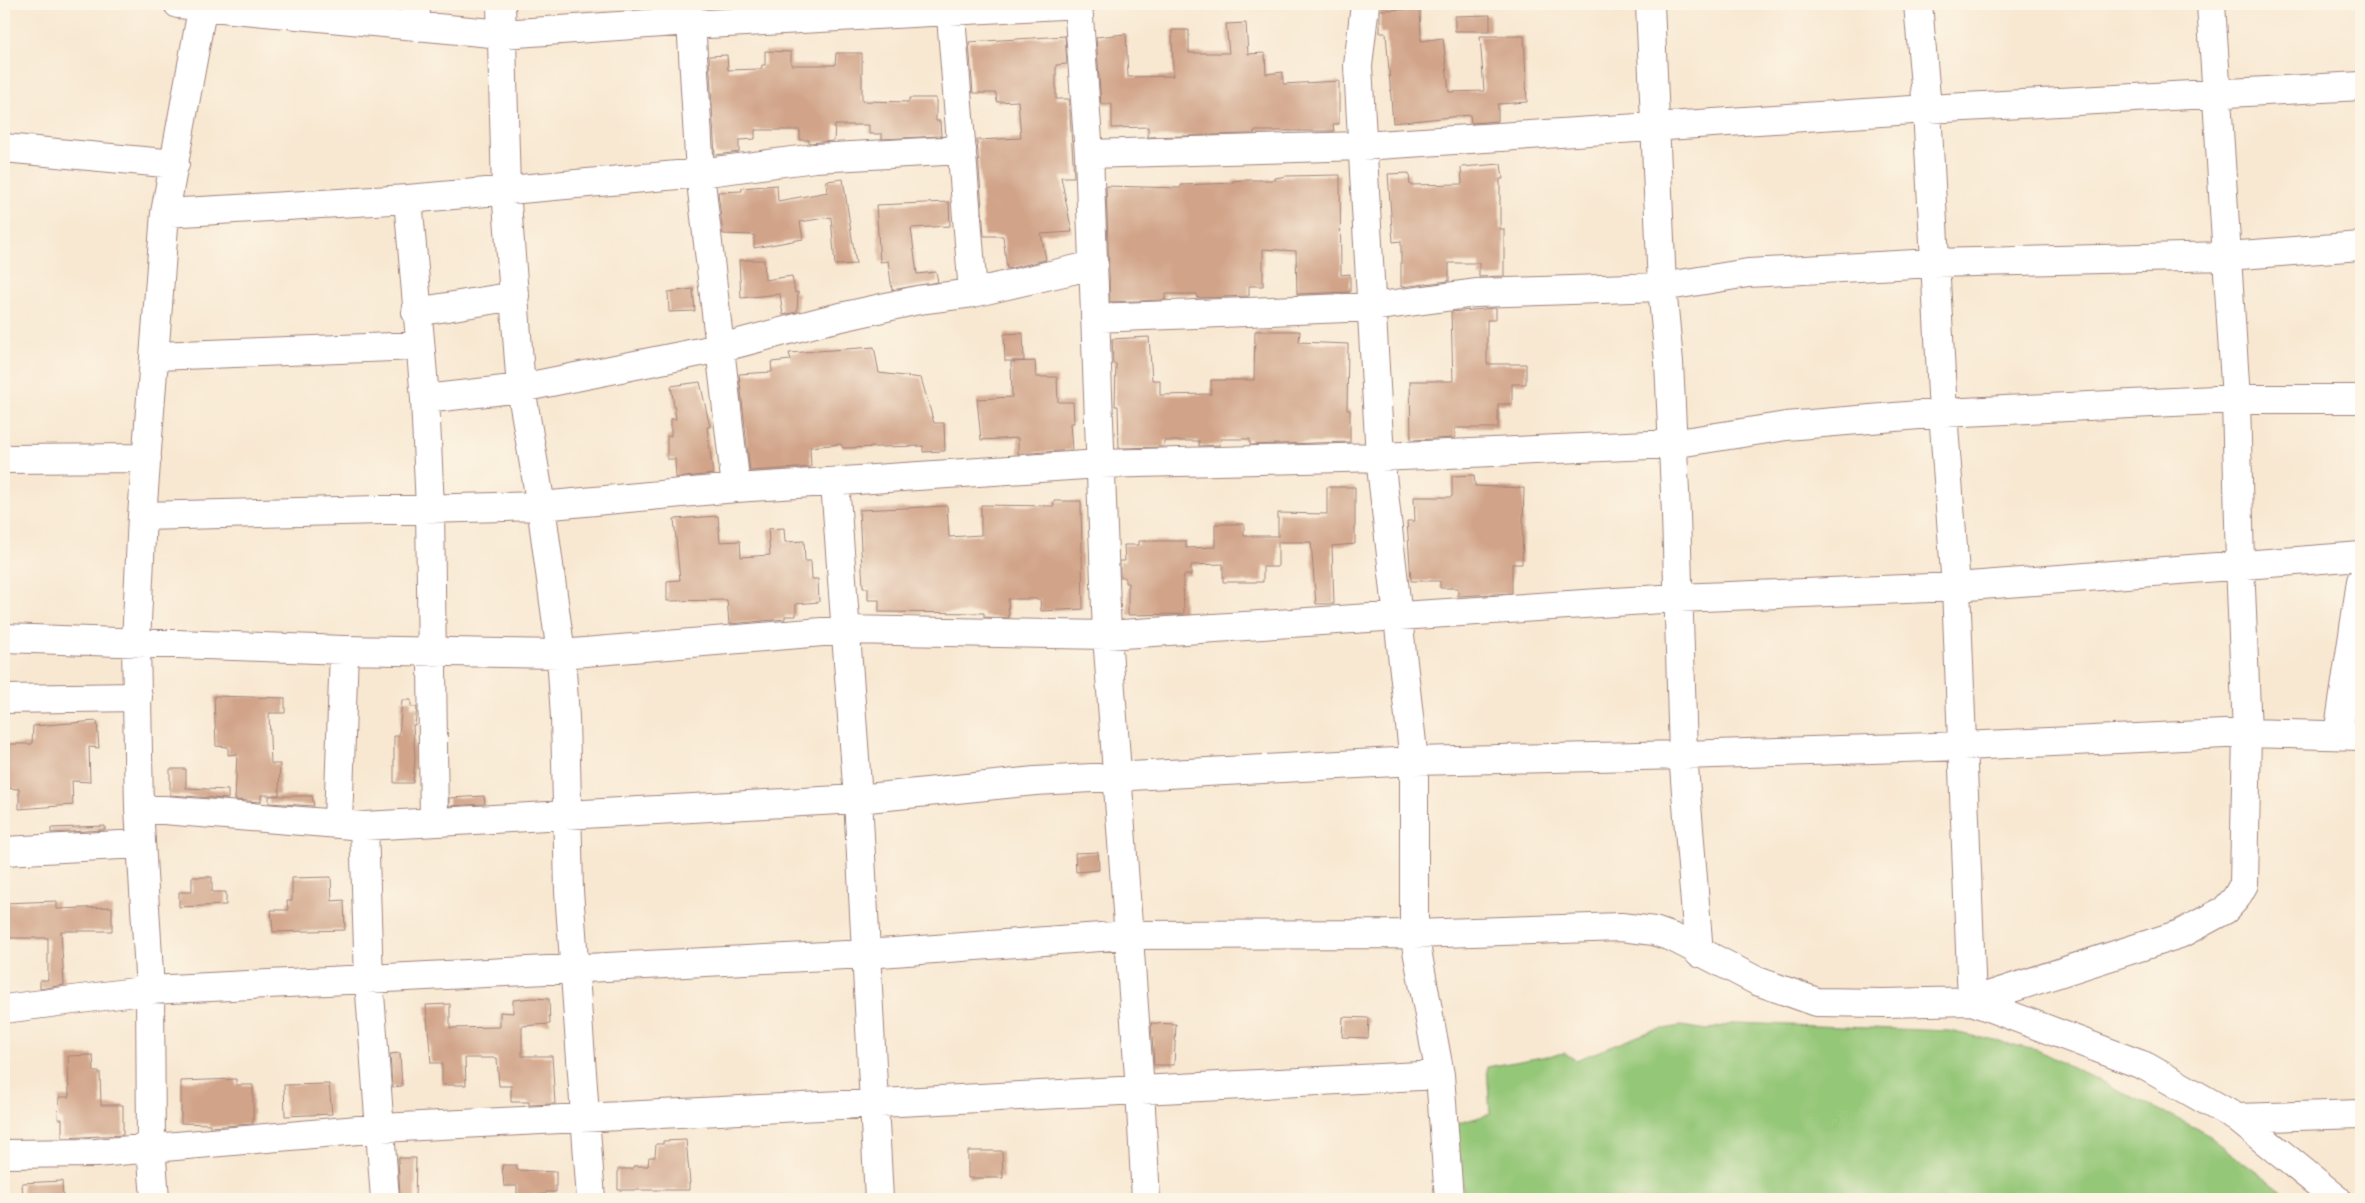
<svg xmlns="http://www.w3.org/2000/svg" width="2365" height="1203" viewBox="0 0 2365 1203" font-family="'Gentium Book Plus',serif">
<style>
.green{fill:#95c778;stroke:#707352}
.building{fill:#d1a489}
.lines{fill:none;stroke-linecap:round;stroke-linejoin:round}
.minor-casing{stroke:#a1847e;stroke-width:30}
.minor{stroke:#fff;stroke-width:28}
</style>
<rect width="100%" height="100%" fill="#fcf5e5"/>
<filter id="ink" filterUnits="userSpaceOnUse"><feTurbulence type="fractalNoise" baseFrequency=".02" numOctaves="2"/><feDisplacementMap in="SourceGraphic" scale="10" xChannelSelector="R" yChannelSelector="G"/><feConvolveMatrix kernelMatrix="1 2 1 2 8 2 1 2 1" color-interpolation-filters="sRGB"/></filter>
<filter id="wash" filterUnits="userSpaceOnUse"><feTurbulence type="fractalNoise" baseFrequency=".0096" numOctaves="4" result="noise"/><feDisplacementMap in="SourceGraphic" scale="20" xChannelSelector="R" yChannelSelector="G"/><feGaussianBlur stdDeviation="1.12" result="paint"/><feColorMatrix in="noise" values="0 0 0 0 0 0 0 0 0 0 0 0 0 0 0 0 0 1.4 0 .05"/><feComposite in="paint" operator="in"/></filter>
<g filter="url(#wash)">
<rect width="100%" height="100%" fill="#f8e8d2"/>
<path class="green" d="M1736 1023 1949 1031 2037 1050 2200 1130 2292 1199H1464L1456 1124 1490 1114 1487 1067 1564 1053 1576 1060 1651 1031 1681 1026 1706 1030Z"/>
<g id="blocks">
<path class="building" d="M1420 9 1421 41 1443 38 1449 92 1484 91 1480 36H1524L1527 102 1498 104V121L1471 123 1470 115 1393 123 1386 33H1380V10Z
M1490 15V31H1455V16Z
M1246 23 1248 54 1265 53 1266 74 1283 72V84L1339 81V124H1333L1334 131H1254V134L1148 137V127L1112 128V104H1101L1096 37 1126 34 1128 77 1173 76 1172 30H1189V53H1229L1226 24Z
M1065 36 1067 64 1056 65V99H1069L1074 177H1061L1072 232 1041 234 1046 260 1007 269 1003 236H984L977 140 1021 138 1018 101 997 102 996 93H973L969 42Z
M765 51 791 52V65H835L836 53H862V101L909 102V98H936V121H940L941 136 882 139V134H869V125H835L834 141 809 143V140H800V130H755V139L739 140V152L715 155 709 56 727 55 728 70 761 69 762 65H765Z
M1501 164 1503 179H1500V229H1504V276L1479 277V263H1449V281L1401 287V241L1393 242 1388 174 1409 173 1410 185 1462 184 1461 167Z
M1340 175 1341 275 1350 274V292L1297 294 1296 251 1263 249V286H1249V296L1197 298V294H1165V300L1110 302 1106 186 1181 188V185L1233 183V181L1243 180H1276L1275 178 1287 176Z
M843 179 856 264 835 265 831 217 800 222 803 239 754 248V235L723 234 718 192 742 191V188L777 185 778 201 828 192 826 181Z
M949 202 950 226 911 228 917 274 936 272 938 282 892 290 888 261 880 262 876 205Z
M739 260H764L765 280 792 276 795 293 798 292 797 312 783 315 780 294 741 298Z
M693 289 695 311 669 312 668 292Z
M1496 308V320H1487V364H1526V384H1512V404H1498V428H1455V438L1411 440 1410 381H1453L1451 312Z
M1255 331H1300L1299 342 1348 344 1347 410H1350V442L1250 445V439H1221L1220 445 1199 446V441H1164V447L1119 448 1118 406H1115L1116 364H1113L1112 339 1149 337 1152 380H1160V395L1211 394V380H1254Z
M1023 333 1024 361H1005L1004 334Z
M874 347 879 373 921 378 934 423H944L945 451 923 452V446L843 448 841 444 810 447 811 467 750 471 739 374 772 372 771 362 791 360 789 353Z
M1035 361 1036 377H1057L1058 402H1073L1074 423H1070L1072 450 1018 454V438L981 440 977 399 1012 397 1011 362Z
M700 382 710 427H707L713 474 676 478 675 459H667V436H671V419H676L671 386Z
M1474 475 1475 486 1524 488 1522 564H1512V593L1458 596V588H1440V581H1411L1407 521H1415L1414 497H1452V476Z
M1327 487H1355V544L1332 546 1334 604H1316L1311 542H1278V567H1263V582H1223V564L1191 565V575H1184L1183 581 1184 614 1128 615V583H1125V577H1120V561H1125L1124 545H1139V541H1186V548L1215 547V524H1244V536H1278V513L1327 514Z
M1053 501H1081L1083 609 1041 611 1040 599H1008L1009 618 984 617V613L879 612V600H868V588H863L859 510 947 506 949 537 981 535V505L1054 506Z
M718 516 720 542 740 541 741 557 770 555 768 529 784 528 785 542 804 541 805 561H811L812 579H818L819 602 796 604V616H785V619L729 624 727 600 667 601V581L680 580 674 519Z
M214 696 285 698V713H269L271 764H280L279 795H261V802L235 800 237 754 228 755V747L216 746Z
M402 700H411V707H417L415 725H413L415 758 413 783H394V736H399Z
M97 721 99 748 89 747 90 782 72 781 73 805 19 809V789L4 788V744H32L33 726Z
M170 769H186V788L228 790V799L170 795Z
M269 796H312L314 806 269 803Z
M484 796 485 804 449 806V798Z
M105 826V830L51 833V828Z
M1098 852 1099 870 1076 872 1075 853Z
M192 877H212V892H226V905L179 907V892H192Z
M331 877 332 901 344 900 345 930 273 932 271 910H288L287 901H292V878Z
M57 901V909L112 907V931H61L64 985 40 989V980H48V938H4V903Z
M532 998 549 999 550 1024 522 1026V1056H552L555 1104 529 1105V1102H511V1086H499L497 1058H465L466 1085H442V1063H431L426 1005 450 1004V1028L500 1027V1012L513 1013V1000Z
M1343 1017 1369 1018 1368 1038 1342 1037Z
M1151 1023 1176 1024 1174 1065H1154Z
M400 1053 402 1086 392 1087 390 1054Z
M93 1055 94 1072H100L101 1105H123V1135L62 1138V1119H58L59 1097H69L68 1056Z
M236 1079V1085H253V1124L210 1127V1124L181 1123V1081Z
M329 1084 332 1114 285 1116 284 1085Z
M686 1140 690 1183H689V1190H618V1169H633V1166H648L649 1157H655L656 1144H663V1141Z
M968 1151H1002L1003 1178H968Z
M398 1158H416L415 1199H400Z
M502 1165H517V1170L556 1172V1192H546V1195L517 1194V1186H504Z
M62 1181 63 1199H23L22 1183Z"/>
</g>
</g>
<g filter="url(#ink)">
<use href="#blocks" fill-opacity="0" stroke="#a1847e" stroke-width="1"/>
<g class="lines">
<defs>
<path id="minor" d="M178 4 502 34 691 21 700 173 736 488
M415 4 417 27
M501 4 506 190 521 388 541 506 561 654 565 718 569 891 591 1199
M950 4 973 293
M1078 4 1089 154 1107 635 1140 1090 1146 1199
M1365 4 1358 66 1380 457 1414 761V934L1440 1075 1449 1199
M1650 4 1662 287 1669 362 1676 514 1683 755 1699 953
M1918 4 1927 109 1943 413 1956 587 1972 1001 2145 1066 2237 1118 2337 1199
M685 5 691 21 707 24 1081 4
M4 148 175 164
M1089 154 1362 146 1927 109 2361 86
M408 199 425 399 430 508 434 822
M165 213 408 199 700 173 815 158 962 150
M416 312 515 296
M1095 318 1372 307 1476 293 1662 287 1748 273 1933 263 2227 256 2361 246
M155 356 419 346
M425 399 521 388 720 348 823 321 918 300 973 293 1094 265
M4 459 147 458
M835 483 858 799 879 1199
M142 516 541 506 736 488 1100 464 1380 457 1672 444 1786 426 1943 413 2236 399H2361
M4 638 344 650 561 654 846 630 1107 635 1677 598 1956 587 2361 556
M4 699 138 697
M2338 735 2361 581
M139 808 364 826 858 799 1035 781 1414 761 1683 755 1963 746 2247 733 2361 736
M338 823 344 650
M364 826 369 980 385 1199
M4 851 140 844
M4 1009 150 990 866 954 1128 935 1414 934 1621 927 1654 931 1674 938 1757 981 1817 1002 1884 1003 1972 1001 2180 934 2225 910 2236 898 2244 884 2247 733 2240 564 2236 399 2211 4
M2237 1118 2361 1114
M4 1154 96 1153 381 1128 1440 1075
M155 1199 151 1147 150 990 139 808 136 642 142 516 165 213 203 4"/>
</defs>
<use href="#minor" class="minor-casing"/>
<use href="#minor" class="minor"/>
</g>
</g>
<rect width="2365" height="1203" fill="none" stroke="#fcf5e5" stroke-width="20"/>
</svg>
